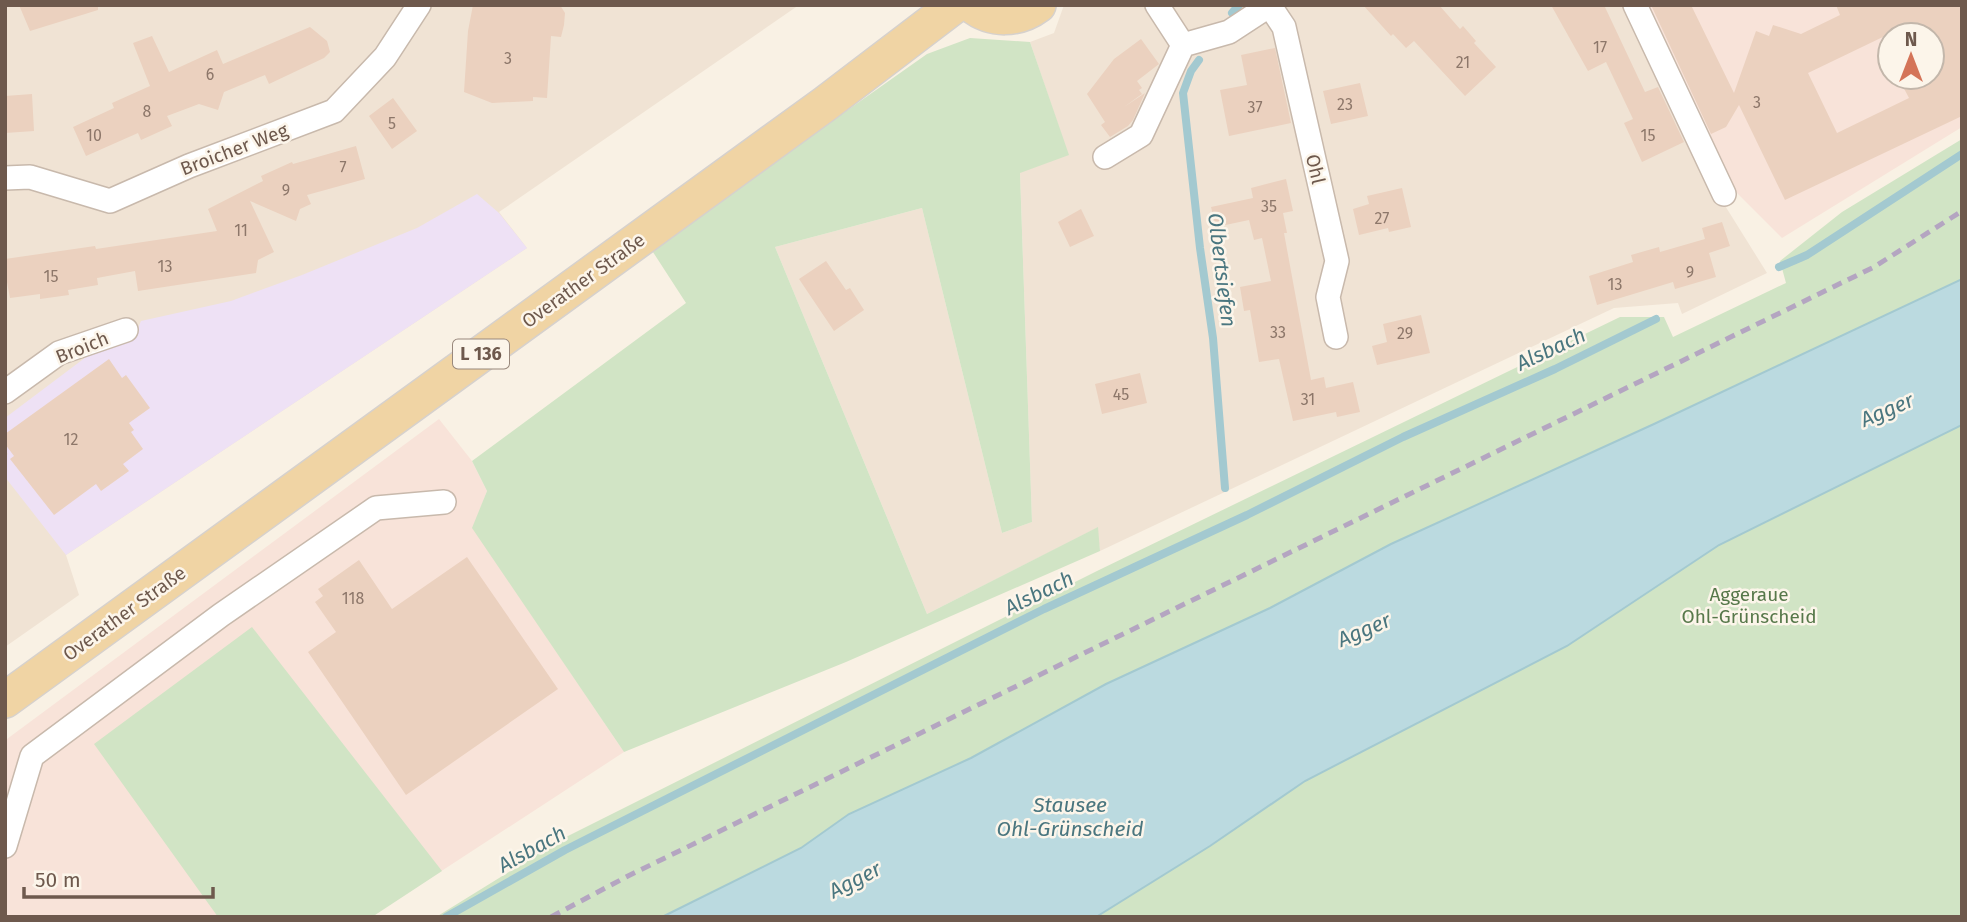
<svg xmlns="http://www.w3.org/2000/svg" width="1967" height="922" viewBox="0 0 1967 922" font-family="'Fira Sans',sans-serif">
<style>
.residential{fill:#f0e3d4}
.commercial{fill:#f8e3d9;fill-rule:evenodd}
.education{fill:#eee1f5}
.green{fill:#d1e4c5}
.water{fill:#bbdae0;stroke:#a3c9d0;stroke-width:2}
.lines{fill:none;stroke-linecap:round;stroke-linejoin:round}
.stream{stroke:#a3c9d0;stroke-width:8}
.building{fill:#ebd1bf;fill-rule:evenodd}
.street-casing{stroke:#c8b9ac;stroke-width:26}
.primary-casing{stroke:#d6d1cd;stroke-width:38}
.street{stroke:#fff;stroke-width:23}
.primary{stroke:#f0d4a4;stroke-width:35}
.rail{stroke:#b4a5c1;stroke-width:5;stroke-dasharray:10 7;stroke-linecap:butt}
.labels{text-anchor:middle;stroke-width:5;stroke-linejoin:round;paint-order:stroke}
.number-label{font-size:16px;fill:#8d776a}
.shield{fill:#fcf5ea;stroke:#99887c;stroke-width:2}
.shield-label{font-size:18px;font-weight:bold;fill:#6e594d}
.street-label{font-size:19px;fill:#6e594d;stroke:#fcf5ea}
.park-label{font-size:19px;fill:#57784a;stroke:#fcf5ea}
.water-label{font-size:21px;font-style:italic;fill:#4a767f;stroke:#fcf5ea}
</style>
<rect width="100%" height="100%" fill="#f9f1e4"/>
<path class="residential" d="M5 5H799L499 212 527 248 66 555 79 595 5 647Z
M1064 5H1629L1714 188 1767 273 1682 314 1678 303 1614 308 1100 551 1097 528 927 614 775 247 922 208 1002 533 1032 522 1020 172 1068 154 1030 42 1054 33Z"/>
<path class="commercial" d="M1646 5H1962V127L1782 238 1729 185ZM1890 35H1932V77H1890Z
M439 419 472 461 487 491 473 528 624 752 371 917H5L7 739Z"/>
<path class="education" d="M477 194 499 213 527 248 66 555 5 477V456L8 454 5 451V418L106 342 135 335 141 321 231 301 302 275 417 228Z"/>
<path class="green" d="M970 38 1030 42 1069 155 1020 173 1032 522 1002 533 922 208 775 247 927 614 1098 527 1100 551 846 662 624 752 472 528 487 491 472 461 686 303 651 249 927 54Z
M1962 139V917H436L564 838 1097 571 1620 317H1664L1673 337 1786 283 1780 261 1842 212Z
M252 627 442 871 372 917H218L94 744Z"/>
<path class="water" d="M1962 279V425L1719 545 1567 646 1305 781 1210 846 1096 917H662L801 848 849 814 971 758 1106 684 1270 608 1391 544 1654 424Z"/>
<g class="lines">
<path class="stream" d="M1232 13 1239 5
M1199 60 1191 71 1183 93 1200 248 1213 338 1225 488
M1779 267 1807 255 1962 154
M446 917 565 850 1044 609 1247 515 1403 437 1555 369 1656 319"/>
</g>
<path class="building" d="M19 5H98V10L30 31Z
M473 5H560L565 13 564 25 561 37 551 36 547 98 533 97V101L492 103 464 92 468 31Z
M1363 5H1439L1460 29 1463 26 1476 41 1474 43 1496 67 1465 96 1414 41 1406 48 1393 34 1391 36Z
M1551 5H1604L1645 92 1658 87 1684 142 1642 162 1624 123 1633 119 1606 62 1588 71Z
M1651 5H1691L1734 93 1756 31 1769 36 1773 25 1801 34 1840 15 1836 5H1962V116L1785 200 1739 105 1726 127 1711 134ZM1887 35H1932V77H1898L1909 98 1837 133 1808 73Z
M310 27 327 41 330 52 324 58 269 84 265 75 224 92 218 110 199 104 167 116 172 126 141 140 138 133 86 156 73 127 114 108 112 103 150 86 133 43 152 36 169 72 217 50 223 64Z
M1141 39 1159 64 1137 81 1142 88 1139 90 1142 94 1124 107 1145 93 1133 120 1128 126 1110 137 1101 125 1105 122 1087 94 1114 59Z
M1275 48 1291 123 1229 136 1220 90 1247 85 1241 55Z
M1360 83 1368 116 1331 124 1323 91Z
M32 94 34 131 5 133V96Z
M393 98 417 131 392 149 369 116Z
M356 146 365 179 307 195 311 204 300 209 296 221 250 201 274 252 258 260 256 273 138 291 135 271 97 278 98 285 68 290 69 295 40 299V294L10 298 7 282 5 283V259L95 246 96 249 217 231 208 209 263 181 261 176 292 162 293 164Z
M1286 179 1293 211 1283 213 1287 233H1284L1311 380 1324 377 1326 388 1353 382 1360 412 1337 417 1336 412 1293 421 1279 359 1259 362 1250 310 1244 311 1240 287 1271 281 1262 238 1254 240 1249 220 1216 227 1211 207 1253 198 1251 188Z
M1402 188 1411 227 1389 232 1388 228 1359 235 1353 209 1369 204 1367 196Z
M1081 209 1094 236 1070 247 1058 222Z
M1722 222 1730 246 1709 253 1716 277 1675 289 1673 282 1597 305 1589 276 1633 262 1631 255 1659 247 1660 252 1705 239 1702 228Z
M826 261 846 290 850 288 864 310 834 331 799 279Z
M1421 315 1430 353 1377 365 1372 346 1387 342 1383 324Z
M109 359 122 378 126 375 150 408 129 423 134 430 131 432 143 449 123 464 129 471 101 491 96 484 54 515 10 459 14 456 5 444V434Z
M1140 373 1147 403 1102 414 1095 384Z
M467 557 558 689 406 795 308 652 336 632 315 602 323 596 318 589 359 560 392 609Z"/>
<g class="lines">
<defs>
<path id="street" d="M1157 5 1183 45 1229 32 1270 5
M1635 5 1724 194
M1270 6 1284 27 1337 261 1328 297 1336 337
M1105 157 1141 135 1183 45
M5 178 30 177 110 201 189 166 334 111 385 57 419 5
M5 392 59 353 126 330
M5 846 32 756 221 615 376 508 444 502"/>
<path id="primary" d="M972 5C992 21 1018 20 1038 5
M5 700 825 104 955 5"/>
</defs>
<use href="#street" class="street-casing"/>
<use href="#primary" class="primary-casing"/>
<use href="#street" class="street"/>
<use href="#primary" class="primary"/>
<path class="rail" d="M551 917 628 876 1874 267 1962 211"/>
</g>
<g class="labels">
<g class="number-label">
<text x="1600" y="53">17</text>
<text x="508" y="64">3</text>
<text x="1463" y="68">21</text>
<text x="210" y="80">6</text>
<text x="1757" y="108">3</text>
<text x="1345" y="110">23</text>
<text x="1255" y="113">37</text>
<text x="147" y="117">8</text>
<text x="392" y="129">5</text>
<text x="94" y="141">10</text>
<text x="1648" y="141">15</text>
<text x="343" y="173">7</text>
<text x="286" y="196">9</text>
<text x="1269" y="212">35</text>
<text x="1382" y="224">27</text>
<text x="241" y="236">11</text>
<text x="165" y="272">13</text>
<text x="1690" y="278">9</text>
<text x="51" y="282">15</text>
<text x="1615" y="290">13</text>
<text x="1278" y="338">33</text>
<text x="1405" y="339">29</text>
<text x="1121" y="400">45</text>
<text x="1308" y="405">31</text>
<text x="71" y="445">12</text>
<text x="353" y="604">118</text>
</g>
<rect class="shield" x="453" y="339.5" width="56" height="29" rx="5"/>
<g class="shield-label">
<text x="481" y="360">L 136</text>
</g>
<g class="street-label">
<text transform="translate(234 149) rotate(-21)" y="7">Broicher Weg</text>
<text transform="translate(1316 169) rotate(77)" y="7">Ohl</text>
<text transform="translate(583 280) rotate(-36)" y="7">Overather Straße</text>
<text transform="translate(82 347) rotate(-22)" y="7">Broich</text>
<text transform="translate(124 613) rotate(-36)" y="7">Overather Straße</text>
</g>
<g class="park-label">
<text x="1749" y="601">Aggeraue<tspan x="1749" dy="22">Ohl-Grünscheid</tspan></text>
</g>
<g class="water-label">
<text transform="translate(1222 270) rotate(83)" y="7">Olbertsiefen</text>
<text transform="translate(1551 349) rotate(-25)" y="7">Alsbach</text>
<text transform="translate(1887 410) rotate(-23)" y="7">Agger</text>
<text transform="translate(1039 593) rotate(-26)" y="7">Alsbach</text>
<text transform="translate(1364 630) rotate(-23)" y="7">Agger</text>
<text x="1070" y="812">Stausee<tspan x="1070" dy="24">Ohl-Grünscheid</tspan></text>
<text transform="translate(532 849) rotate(-29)" y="7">Alsbach</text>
<text transform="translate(855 880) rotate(-27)" y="7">Agger</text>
</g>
</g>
<rect width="1967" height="922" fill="none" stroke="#6e594d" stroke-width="14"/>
<g transform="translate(1911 56)"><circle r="33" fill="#fcf5ea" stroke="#c3b7ab" stroke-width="2"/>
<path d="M0-5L12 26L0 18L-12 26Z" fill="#d47458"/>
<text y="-10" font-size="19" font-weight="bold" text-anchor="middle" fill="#6e594d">N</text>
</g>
<path d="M24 887v10h189v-10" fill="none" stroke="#6e594d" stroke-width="3.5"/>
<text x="35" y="887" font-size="21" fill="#6e594d" stroke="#fcf5ea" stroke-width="5" paint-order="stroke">50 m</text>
</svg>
